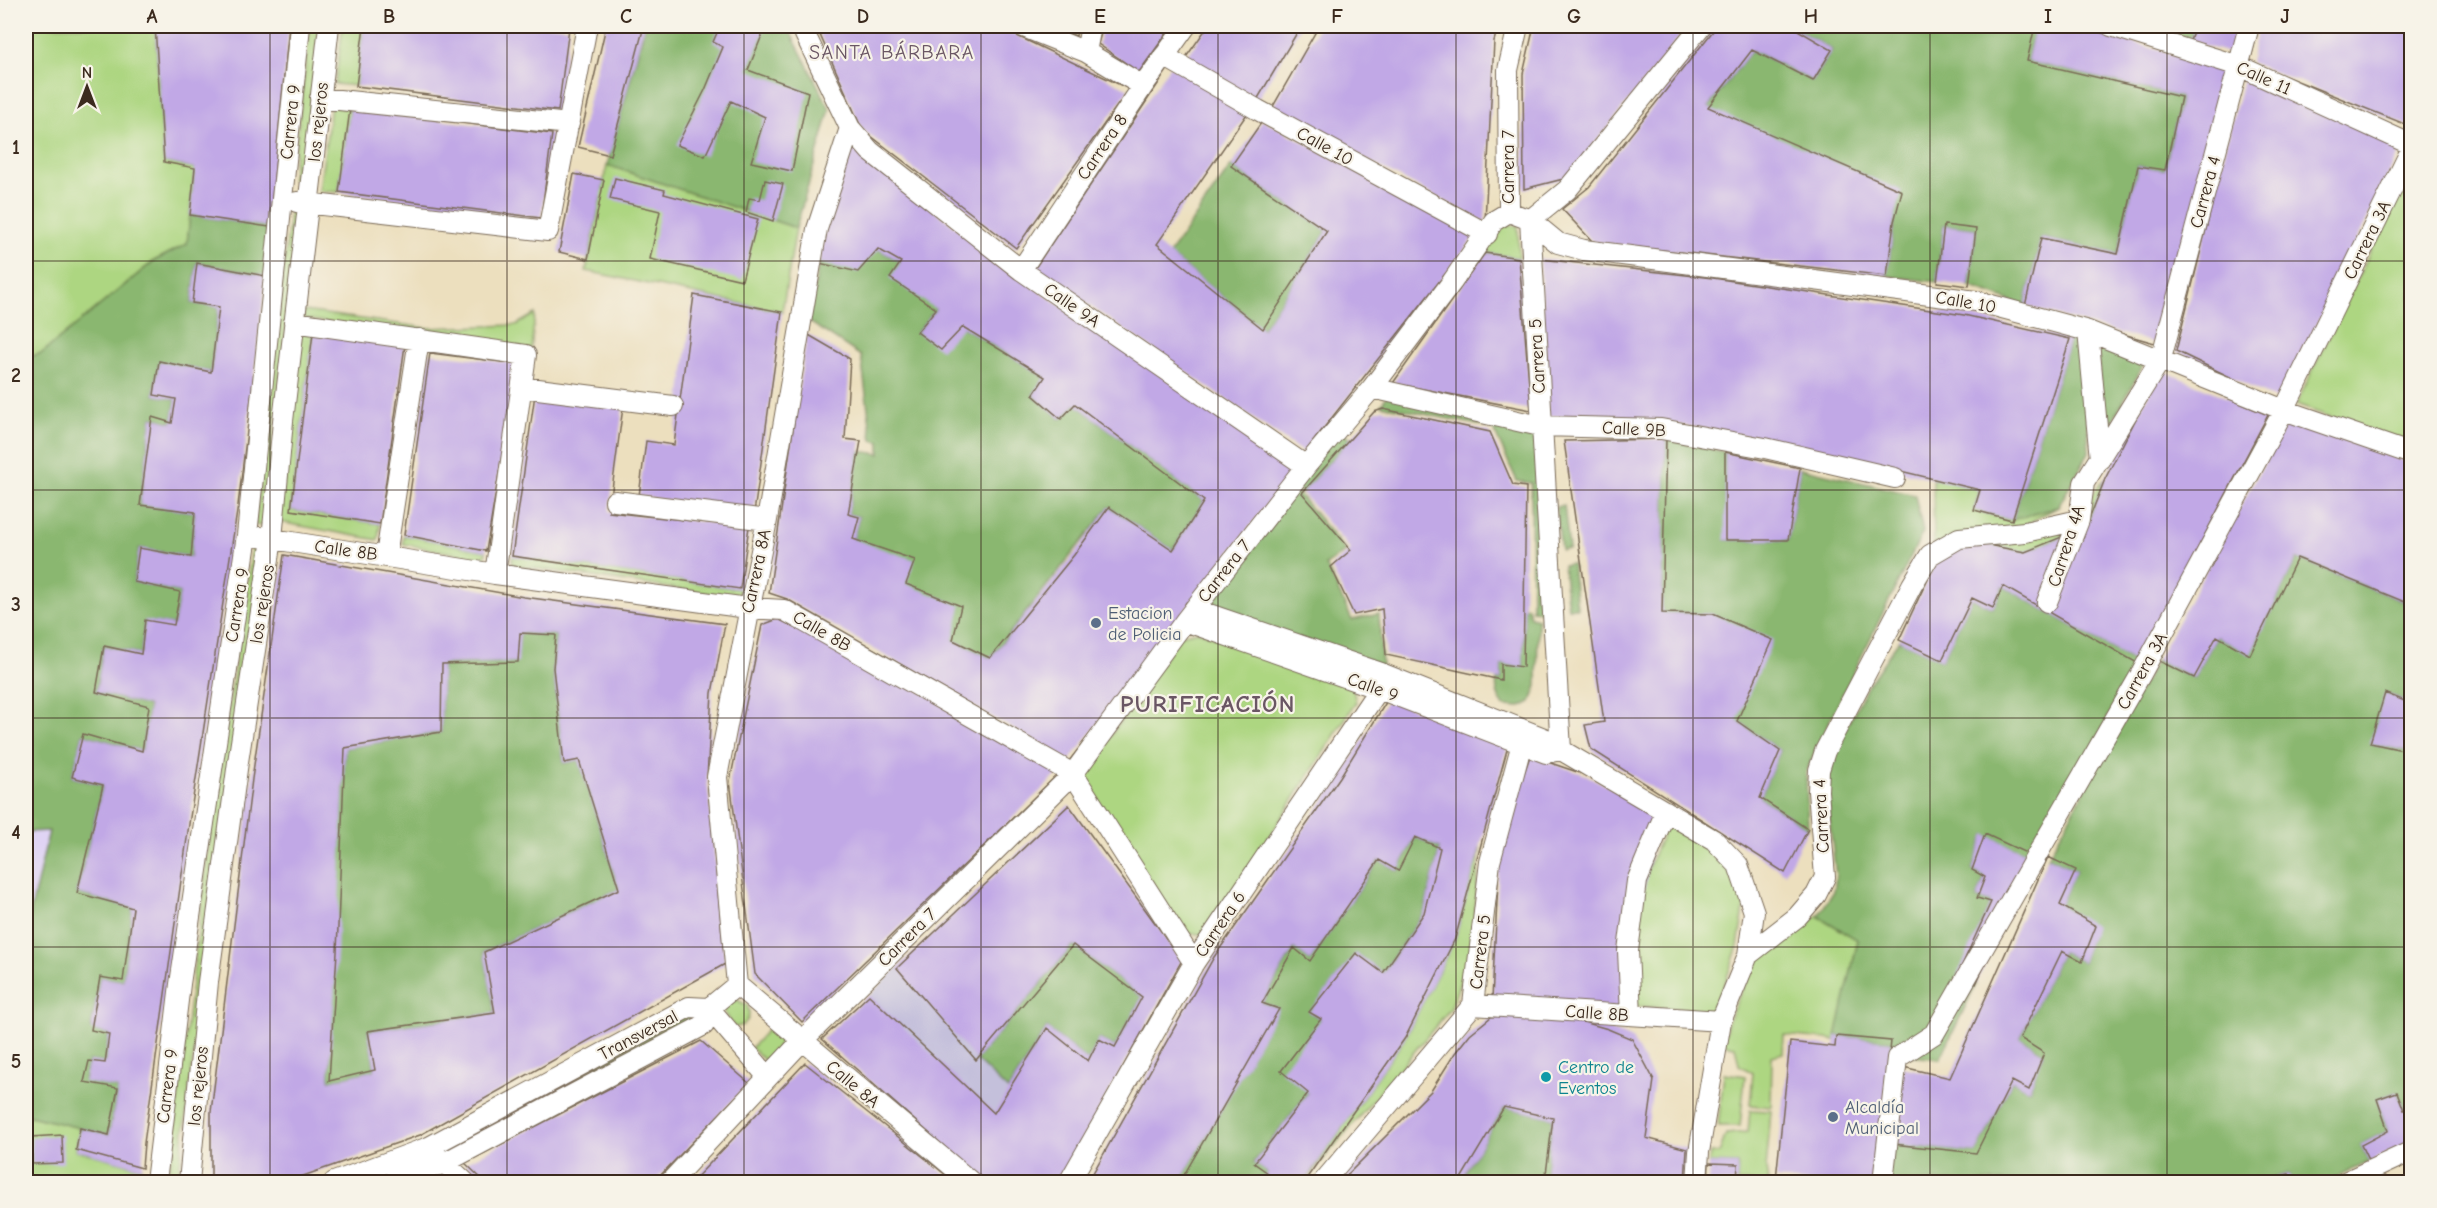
<svg xmlns="http://www.w3.org/2000/svg" width="2437" height="1208" viewBox="0 0 2437 1208" font-family="'Comic Neue',sans-serif">
<style>
.built{fill:#e0d4f4}
.industrial{fill:#c4c0db}
.green{fill:#add681;stroke:#748050;stroke-width:1.5}
.forest{fill:#8ab76f;stroke:#627046;stroke-width:1.5}
.building{fill:#c1a8e6;fill-rule:evenodd}
.lines{fill:none;stroke-linecap:round;stroke-linejoin:round}
.minor-casing{stroke:#796956;stroke-width:22}
.minor{stroke:#fff;stroke-width:20}
.grid{fill:none;stroke:#3b2a1e;stroke-width:1.5;stroke-opacity:0.55}
.service-dot{fill:#5c6f8a;stroke:#f7f3e8;stroke-width:2}
.culture-dot{fill:#0f9aa8;stroke:#f7f3e8;stroke-width:2}
.labels{text-anchor:middle;stroke-width:4.5;stroke-linejoin:round;paint-order:stroke}
.street-label{font-size:18px;fill:#3b2a1e;stroke:#f7f3e8}
.service-label{font-size:18px;fill:#4e5e75;stroke:#f7f3e8;text-anchor:start}
.culture-label{font-size:18px;fill:#0d838f;stroke:#f7f3e8;text-anchor:start}
.neighbourhood-label{font-size:20px;letter-spacing:1.5px;fill:#6a5664;stroke:#f7f3e8}
.district-label{font-size:24px;font-weight:bold;letter-spacing:1.5px;fill:#6a5664;stroke:#f7f3e8}
.neatline{fill:none;stroke:#3b2a1e;stroke-width:2}
.grid-label{font-size:20px;text-anchor:middle;font-weight:bold;fill:#3b2a1e}
</style>
<rect width="100%" height="100%" fill="#f7f3e8"/>
<filter id="ink" filterUnits="userSpaceOnUse"><feTurbulence type="fractalNoise" baseFrequency=".0167" numOctaves="2"/><feDisplacementMap in="SourceGraphic" scale="12" xChannelSelector="R" yChannelSelector="G"/><feConvolveMatrix kernelMatrix="1 2 1 2 8 2 1 2 1" color-interpolation-filters="sRGB"/></filter>
<filter id="wash" filterUnits="userSpaceOnUse"><feTurbulence type="fractalNoise" baseFrequency=".008" numOctaves="4" result="noise"/><feDisplacementMap in="SourceGraphic" scale="24" xChannelSelector="R" yChannelSelector="G"/><feGaussianBlur stdDeviation="1.35" result="paint"/><feColorMatrix in="noise" values="0 0 0 0 0 0 0 0 0 0 0 0 0 0 0 0 0 1.4 0 .05"/><feComposite in="paint" operator="in"/></filter>
<g filter="url(#wash)">
<rect width="100%" height="100%" fill="#ecdfbe"/>
<path class="built" d="M50 830 26 930V832Z"/>
<path class="industrial" d="M897 968 976 1060 1008 1090 994 1113 869 996Z"/>
<path class="green" d="M26 26H155L164 162 195 168 187 244 154 261 42 353 26 358Z
M310 26H319L302 182 292 179Z
M343 26H364L356 86 335 84Z
M331 106 350 109 339 192 319 191Z
M607 165 796 228 782 312 586 271Z
M2411 168V445L2296 405Z
M290 212H299L263 526 255 525Z
M1498 225 1518 226 1519 258 1485 253Z
M304 311 427 328 516 325 535 314 531 351 304 319Z
M301 332 313 333 291 510 380 524 378 540 279 522Z
M1933 478 1980 490 1974 510 2011 520 2058 507 2022 526 1934 545Z
M2105 479 2086 527 2025 552 1995 547 1982 541 2068 521Z
M404 535 486 551 485 559 403 544Z
M253 543 264 544 212 898 178 1182H168L210 835Z
M512 556 740 589 739 598 512 565Z
M1198 631 1352 685 1356 702 1207 934H1184L1085 781 1090 766 1180 635Z
M1668 822 1709 847 1731 872 1745 902 1738 946 1715 1011 1635 1006 1633 953 1642 882Z
M1480 847 1472 946 1451 1008 1304 1182 1405 1038 1455 939Z
M1818 916 1858 940 1836 1040 1784 1035 1783 1053 1772 1056 1771 1107 1750 1105 1753 1073 1739 1065 1735 1046 1723 1044 1728 1021 1756 959Z
M735 999 747 1005C752 1016 747 1027 734 1027L723 1010 724 1006Z
M768 1029 782 1042 765 1061 751 1048Z
M1724 1073 1745 1076 1740 1126H1718Z
M1750 1110 1771 1111 1766 1169 1768 1182H1737L1738 1164 1709 1163 1710 1153H1719L1726 1134 1748 1132Z
M26 1115 80 1128 76 1150 142 1168 141 1182H27Z"/>
<path class="forest" d="M645 26H787L830 109 796 228 607 165Z
M1791 26H2035L2027 61 2181 97 2165 170 2138 166 2118 254 2041 238 2025 306 1969 286 1976 229 1944 225 1937 282 1887 276 1894 222 1708 107 1752 50 1813 81 1832 50Z
M2148 26H2195L2190 41 2147 27Z
M1231 166 1327 231 1263 329 1169 254Z
M190 215 269 227 266 276 197 263 192 303 219 307 211 372 159 362 154 395 176 399 172 423 152 417 140 504 195 512 191 557 139 548 134 582 180 592 174 625 145 621 141 654 104 646 96 692 149 706 142 751 83 734 72 777 103 785 77 893 133 908 123 981 100 977 91 1029 109 1034 105 1063 89 1061 84 1081 118 1088 109 1135 26 1115V931L49 831 26 832V358L42 353 154 261 187 244Z
M878 249 901 262 936 309 917 332 963 327 1045 377 1033 395 1061 419 1075 404 1204 501 1173 550 1109 507 990 658 953 640 906 584 853 539 859 517 848 514 859 451 880 454V442L872 440 861 356 808 321 819 263Z
M2070 339 2083 343 2089 452 2058 507 2012 520Z
M2097 346 2145 362 2104 436Z
M1389 392 1490 416 1488 427 1381 405Z
M1492 417 1536 427 1542 611 1532 610 1531 483 1517 481 1493 428H1490Z
M1340 431 1351 438 1302 493 1295 486Z
M1666 439 1725 452 1726 540H1788L1800 468 1915 495 1923 532 1818 744 1806 773 1808 829 1760 798 1780 751 1737 721 1713 614 1662 613Z
M1293 487 1346 551 1326 565 1352 620 1379 614 1382 666 1207 608Z
M1564 505 1569 549 1561 550 1556 507Z
M2297 558 2411 605V688L2407 702 2386 693 2371 743 2411 752V1108L2404 1110 2397 1092 2377 1099 2388 1131 2361 1145 2369 1162 2327 1182H2292L2289 1174 2254 1182H1888L1893 1144 1976 1153 2012 1081 2029 1090 2044 1053 2020 1038 2062 951 2082 962 2095 927 2060 905 2076 870 2048 857 2157 660 2194 678 2217 636 2250 654Z
M1572 564 1577 608H1568L1563 565Z
M2003 586 2137 663 2035 857 1985 835 1972 870 1985 877 1977 898 1991 902 1958 976 1976 984 1940 1059 1890 1054 1891 1041 1836 1036 1858 940 1818 916 1834 891 1836 876 1826 790 1832 756 1868 685 1899 640 1942 660 1972 598 1993 608Z
M1524 607H1528L1530 617 1538 619 1537 686 1531 702 1521 707 1504 706C1498 697 1495 690 1497 679L1501 680V664L1523 667Z
M520 633 556 635 553 668 564 763 579 760 619 889 484 952 495 1013 368 1031 375 1070 329 1081 345 748 441 732 442 664 517 662Z
M1415 837 1440 848 1424 913 1383 973 1356 954 1310 1012 1321 1019 1308 1093 1254 1162 1268 1173 1259 1182H1180L1278 1009 1262 1003 1294 948 1310 961 1379 860 1398 871Z
M1073 945 1142 997 1115 1047 1099 1039 1088 1061 1047 1028 1008 1090 976 1060Z
M696 1010 702 1021 442 1156 438 1150Z
M1504 1107 1553 1118 1545 1182H1459Z"/>
<g id="blocks">
<path class="building" d="M155 26H289L269 227 190 215 195 168 164 162Z
M364 26H551L569 28 558 111 356 86Z
M606 26H644L610 155 578 147Z
M720 26H759L765 28 748 70 808 92 792 171 751 162 765 117 731 101 705 156 677 145 705 90 723 47 713 42Z
M816 26H996L1129 89 1016 248 862 129Z
M1051 26H1078L1076 36Z
M1103 26H1172L1139 72 1098 44Z
M1208 26H1301L1257 100 1184 60Z
M1319 26H1498L1494 41 1485 222 1271 110Z
M1534 26H1688L1567 178 1524 189 1523 74Z
M1717 26H1791L1832 50 1813 81 1752 50 1708 107 1902 191 1894 222 1887 276 1593 242 1562 209 1589 187Z
M2035 26H2080L2231 73 2158 344 2025 306 2041 238 2118 254 2138 166 2165 170 2181 97 2027 61Z
M2195 26H2239L2232 54 2190 41Z
M2259 26H2412V127L2250 62Z
M1170 66 1249 111 1157 244 1263 329 1327 231 1231 166 1263 120 1475 236 1304 453 1035 268Z
M2244 75 2403 144 2280 401 2176 351Z
M350 109 552 134 541 218 339 192Z
M853 147 1019 277 1295 468 1069 761 787 599 769 593 807 334 850 359 845 439 861 441 848 514 859 517 853 539 915 560 906 584 961 606 953 640 990 658 1074 555 1109 507 1173 550 1204 501 1075 404 1061 419 1033 395 1045 377 963 327 941 350 917 332 936 309 890 278 901 262 878 249 858 272 819 263 824 230Z
M574 174 604 180 588 259 559 252Z
M615 178 665 190 664 194 758 219 742 280 650 259 660 211 610 199Z
M765 180 783 184 773 221 746 212 749 198 760 200Z
M1944 225 1976 229 1969 286 1937 282Z
M1485 253 1519 258 1531 410 1393 383Z
M1540 259 1713 278 1964 315 2070 339 2012 520 1974 510 1980 490 1767 439 1661 422 1548 416Z
M197 263 266 276 238 505 189 824 144 1143 142 1168 76 1150 80 1128 109 1135 118 1088 84 1082 89 1061 105 1063 109 1034 91 1030 100 977 123 981 133 908 77 893 103 785 72 777 83 734 142 751 149 706 96 692 104 646 141 654 145 620 174 625 180 592 134 582 139 548 191 557 195 512 140 505 152 417 172 423 176 399 154 395 159 361 211 372 219 307 192 303Z
M694 295 782 312 754 513 639 496 646 441 674 445Z
M313 333 405 345 380 524 291 510Z
M430 353 517 364 486 551 404 535Z
M2161 370 2268 415 2137 663 2003 586 1993 608 1972 598 1942 660 1899 640 1938 557 1960 543 1982 541 1993 546 2025 552 2086 527 2105 479Z
M535 394 623 407 609 512 749 527 740 589 512 556Z
M1383 409 1490 432 1513 485 1526 487 1523 667 1501 664V680L1386 655 1382 609 1354 615 1331 567 1351 550 1302 493 1374 412Z
M2288 420 2412 464V605L2297 558 2250 655 2217 636 2194 678 2157 660Z
M1666 439 1662 613 1713 614 1773 640 1737 721 1780 751 1760 798 1808 829 1785 873 1591 749 1585 725 1604 722 1564 441Z
M1725 452 1800 468 1788 540H1725Z
M284 555 524 597 725 624 712 693 707 778 725 964 420 1135 286 1182H211V1112L252 779ZM520 633 556 635 553 668 564 763 579 760 619 889 484 952 495 1013 368 1031 375 1070 329 1081 337 952 345 748 441 732 442 664 518 662Z
M778 619 932 697 1059 773 802 1022 755 974 730 781 762 625Z
M2412 689V752L2370 743 2385 693 2407 702Z
M1388 699 1508 746 1455 939 1405 1038 1304 1182H1259L1268 1173 1254 1163 1308 1093 1281 1071 1321 1019 1309 1012 1356 953 1383 973 1424 913 1440 848 1415 837 1398 871 1379 860 1310 961 1294 948 1262 1003 1279 1009 1180 1182H1088L1214 957 1340 777Z
M1530 756 1586 775 1658 813 1623 1009 1492 999 1499 862 1517 794Z
M1069 805 1182 960 1059 1182H985L822 1039 869 995 994 1113 1047 1028 1088 1061 1099 1039 1115 1047 1142 997 1073 945 976 1060 897 968Z
M1985 834 2035 857 1976 984 1957 976 1991 902 1977 898 1985 877 1972 870Z
M2048 857 2076 870 2060 905 2096 926 2082 962 2062 951 2020 1038 2044 1053 2029 1090 2012 1081 1976 1153 1893 1144 1903 1067 1950 1078Z
M1524 1013 1573 1019 1608 1029 1632 1039 1654 1080 1646 1138 1687 1149 1685 1182H1545L1553 1118 1504 1107 1459 1182H1340L1431 1091 1455 1053 1470 1034 1491 1017Z
M1836 1036 1891 1041 1877 1182H1807L1776 1179 1790 1042 1835 1047Z
M701 1041 749 1083 654 1182H485L465 1163Z
M805 1063 936 1167 954 1182H692Z
M2397 1092 2404 1110 2412 1108V1143L2369 1162 2361 1145 2388 1131 2377 1099Z
M62 1135 63 1163 32 1164 31 1137Z
M1709 1163 1738 1164 1737 1182H1708Z
M2289 1174 2292 1182H2258Z"/>
</g>
</g>
<g filter="url(#ink)">
<use href="#blocks" fill-opacity="0" stroke="#796956" stroke-width="1.5"/>
<g class="lines">
<defs>
<path id="minor" d="M801 26 850 128 870 151 1021 270 1306 466
M1021 26 1086 52 1143 86
M2111 26 2239 66 2412 145
M1086 52 1091 26
M1164 56 1258 110 1487 234
M320 98 569 124
M297 202 548 231 587 26
M1509 212 1530 220 1558 243 1584 250 1976 301 2088 331 2284 410 2412 454
M1021 270 1143 86 1186 26
M294 322 526 355 495 574
M2088 331 2100 459
M522 387 673 406
M1372 388 1540 426 1661 429 1765 448 1895 478
M615 501 767 520
M260 537 495 574 748 608 784 610 1073 774 1194 963
M386 556 419 339
M2047 602 2079 520 2084 483 2161 359 2249 26
M1194 609 1381 673 1549 740 1561 750 1714 840 1738 865 1754 912 1748 955
M1185 621 1379 689 1546 753 1561 750
M1561 750 1530 220 1567 190 1701 26
M737 985 717 777 767 520 817 229 850 128
M737 985 971 1182
M1473 1005 1721 1021
M709 1008 768 1077
M709 1008 737 985
M1631 1015 1628 951 1637 881 1666 811
M437 1156 465 1182
M156 1182 180 984 247 535 300 26
M189 1182 208 982 238 762 272 539 283 421 329 26
M334 1182 429 1147 689 1007 709 1008
M392 1182 444 1163 704 1025 709 1008
M670 1182 802 1041 1073 774 1185 621 1306 466 1372 388 1452 282 1494 221 1509 212 1508 70 1518 26
M1069 1182 1194 963 1379 689 1381 673
M1323 1182 1473 1005 1490 862 1522 743
M1697 1182 1699 1152 1721 1021 1748 955 1797 917 1816 895 1825 877 1818 791 1819 770 1825 751 1912 585 1930 555 1959 538 2025 532 2079 520
M1883 1182 1897 1058 1934 1034 2141 674 2284 410 2412 148
M2345 1182 2412 1151"/>
</defs>
<use href="#minor" class="minor-casing"/>
<use href="#minor" class="minor"/>
</g>
</g>
<path class="grid" d="M270 26V1182M507 26V1182M744 26V1182M981 26V1182M1218 26V1182M1456 26V1182M1693 26V1182M1930 26V1182M2167 26V1182M26 261H2412M26 490H2412M26 718H2412M26 947H2412"/>
<g class="service-dot">
<circle cx="1096" cy="623" r="6"/>
<circle cx="1833" cy="1117" r="6"/>
</g>
<circle class="culture-dot" cx="1546" cy="1077" r="6"/>
<g class="labels">
<g class="street-label">
<text transform="translate(2264 78) rotate(24)" y="6">Calle 11</text>
<text transform="translate(290 122) rotate(-84)" y="6">Carrera 9</text>
<text transform="translate(318 122) rotate(-84)" y="6">los rejeros</text>
<text transform="translate(1325 146) rotate(29)" y="6">Calle 10</text>
<text transform="translate(1102 147) rotate(-56)" y="6">Carrera 8</text>
<text transform="translate(1508 167) rotate(-90)" y="6">Carrera 7</text>
<text transform="translate(2205 192) rotate(-75)" y="6">Carrera 4</text>
<text transform="translate(2367 240) rotate(-64)" y="6">Carrera 3A</text>
<text transform="translate(1966 302) rotate(10)" y="6">Calle 10</text>
<text transform="translate(1072 305) rotate(35)" y="6">Calle 9A</text>
<text transform="translate(1537 356) rotate(-93)" y="6">Carrera 5</text>
<text transform="translate(1634 429) rotate(3)" y="6">Calle 9B</text>
<text transform="translate(2066 546) rotate(-72)" y="6">Carrera 4A</text>
<text transform="translate(346 550) rotate(8)" y="6">Calle 8B</text>
<text transform="translate(756 571) rotate(-78)" y="6">Carrera 8A</text>
<text transform="translate(1224 571) rotate(-52)" y="6">Carrera 7</text>
<text transform="translate(262 604) rotate(-81)" y="6">los rejeros</text>
<text transform="translate(237 605) rotate(-81)" y="6">Carrera 9</text>
<text transform="translate(822 631) rotate(30)" y="6">Calle 8B</text>
<text transform="translate(2142 671) rotate(-61)" y="6">Carrera 3A</text>
<text transform="translate(1373 687) rotate(20)" y="6">Calle 9</text>
<text transform="translate(1821 816) rotate(-93)" y="6">Carrera 4</text>
<text transform="translate(1220 924) rotate(-56)" y="6">Carrera 6</text>
<text transform="translate(907 937) rotate(-45)" y="6">Carrera 7</text>
<text transform="translate(1480 952) rotate(-83)" y="6">Carrera 5</text>
<text transform="translate(1597 1013) rotate(4)" y="6">Calle 8B</text>
<text transform="translate(638 1035) rotate(-28)" y="6">Transversal</text>
<text transform="translate(853 1084) rotate(40)" y="6">Calle 8A</text>
<text transform="translate(167 1086) rotate(-83)" y="6">Carrera 9</text>
<text transform="translate(198 1086) rotate(-84)" y="6">los rejeros</text>
</g>
<g class="service-label">
<text x="1108" y="619">Estacion<tspan x="1108" dy="21">de Policia</tspan></text>
<text x="1845" y="1113">Alcaldía<tspan x="1845" dy="21">Municipal</tspan></text>
</g>
<g class="culture-label">
<text x="1558" y="1073">Centro de<tspan x="1558" dy="21">Eventos</tspan></text>
</g>
<g class="neighbourhood-label">
<text x="892" y="59">SANTA BÁRBARA</text>
</g>
<g class="district-label">
<text x="1208" y="712">PURIFICACIÓN</text>
</g>
</g>
<rect width="2437" height="1208" fill="none" stroke="#f7f3e8" stroke-width="66"/>
<g transform="translate(87 87)" stroke="#f7f3e8" stroke-width="4.5" paint-order="stroke">
<path d="M0-4.5L10 22L0 15L-10 22Z" fill="#3b2a1e"/>
<text y="-9" font-size="16" font-weight="bold" text-anchor="middle" fill="#3b2a1e">N</text>
</g>
<rect x="33" y="33" width="2371" height="1142" class="neatline"/>
<g class="grid-label">
<text x="152" y="23">A</text>
<text x="389" y="23">B</text>
<text x="626" y="23">C</text>
<text x="863" y="23">D</text>
<text x="1100" y="23">E</text>
<text x="1337" y="23">F</text>
<text x="1574" y="23">G</text>
<text x="1811" y="23">H</text>
<text x="2048" y="23">I</text>
<text x="2285" y="23">J</text>
<text x="16" y="154">1</text>
<text x="16" y="382">2</text>
<text x="16" y="611">3</text>
<text x="16" y="839">4</text>
<text x="16" y="1068">5</text>
</g>
</svg>
